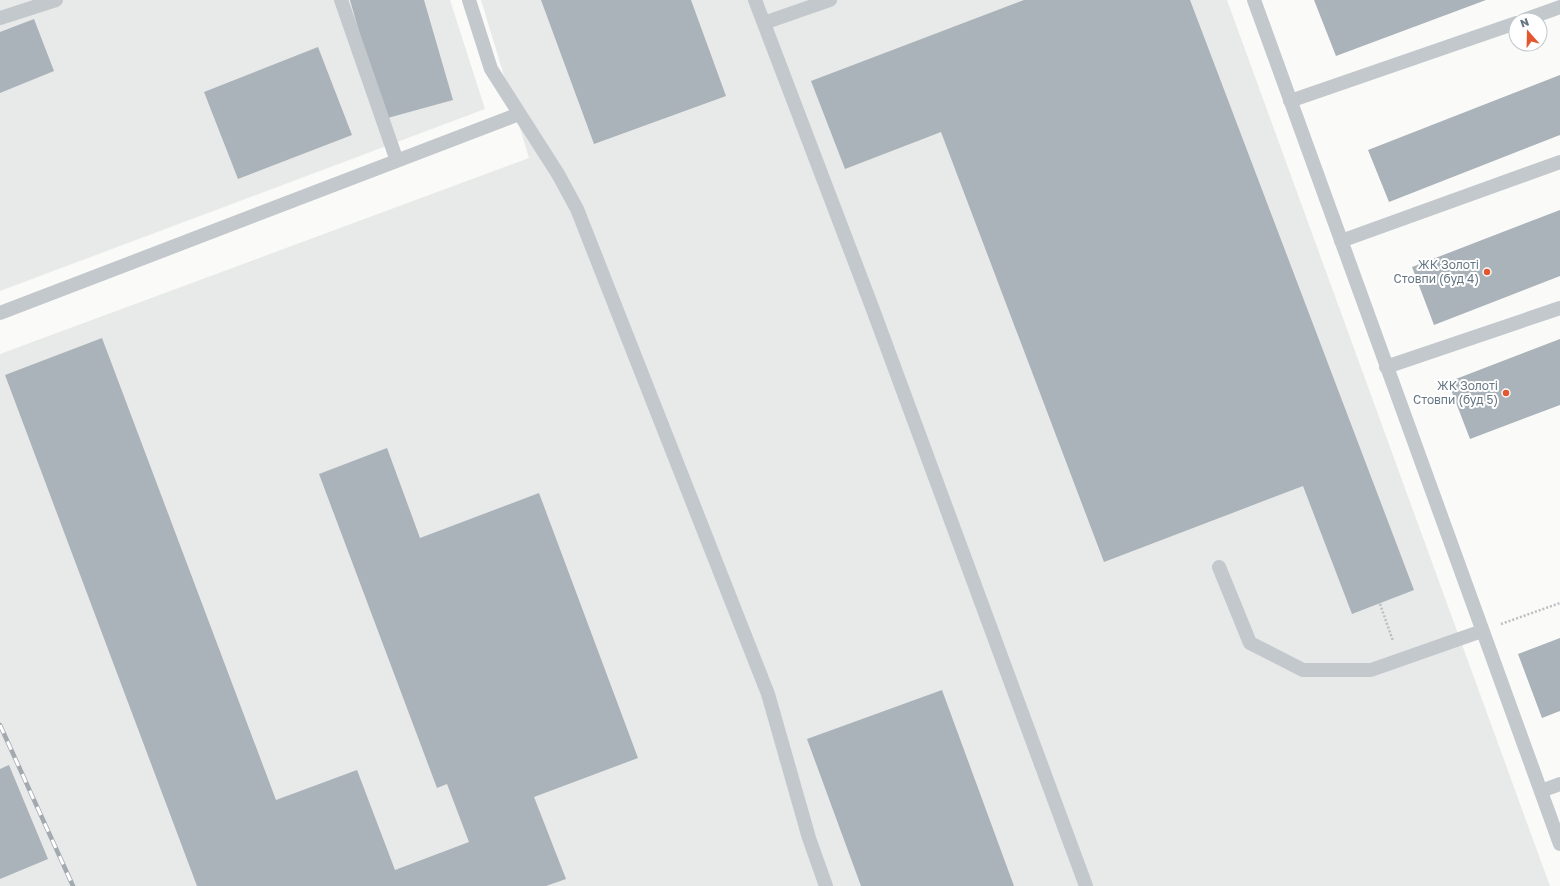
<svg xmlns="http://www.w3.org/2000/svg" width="1560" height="886" viewBox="0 0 1560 886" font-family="'Golos Text',sans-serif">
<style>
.built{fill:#e8e9e9}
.building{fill:#aab3b9}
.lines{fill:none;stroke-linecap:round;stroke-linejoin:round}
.path{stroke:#bbbfc2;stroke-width:2.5;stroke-dasharray:2 2;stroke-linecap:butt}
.service{stroke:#c3c8cc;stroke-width:14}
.rail-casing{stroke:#a2aab0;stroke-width:4.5}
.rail{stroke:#fff;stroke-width:3;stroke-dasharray:9;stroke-linecap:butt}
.poi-dot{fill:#e4572e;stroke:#fff;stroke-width:1.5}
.labels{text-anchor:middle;stroke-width:4;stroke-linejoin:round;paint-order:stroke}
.poi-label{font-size:12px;fill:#657683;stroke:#fff;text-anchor:end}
</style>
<rect width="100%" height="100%" fill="#fafaf8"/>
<path class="built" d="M0 0H450L485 109 0 291Z
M481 0H1227L1550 886H0V354L529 158Z"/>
<path class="building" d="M350 0H424L453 100 384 119Z
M541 0H691L726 96 594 144Z
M1024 0H1190L1414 590 1352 614 1303 486 1104 562 941 132 845 169 811 81Z
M1314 0H1486L1336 56Z
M34 19 54 71 0 93V32Z
M318 47 352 135 238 179 204 92Z
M1560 75V135L1389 202 1368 150Z
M1560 210V276L1434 325 1412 267Z
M102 338 276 800 357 770 395 870 469 842 447 784 437 788 319 474 387 448 420 538 539 493 638 758 534 797 566 879 546 886H197L5 375Z
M1560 339V405L1470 439 1448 382Z
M1560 638V711L1542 718 1518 654Z
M942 690 1014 886H861L807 739Z
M9 765 48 859 0 879V769Z"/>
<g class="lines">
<path class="path" d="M1380 604 1393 641
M1501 624 1560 603"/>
<path class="service" d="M341 0 397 161
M469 0 491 69 558 174 577 209 768 694 809 838 826 886
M755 0 872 307 1086 886
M1254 0 1560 844
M0 18 56 0
M1524 20 1560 7
M764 23 830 0
M1290 101 1516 23
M1341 241 1560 162
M0 313 519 114
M1386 367 1560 308
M1219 567 1250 643 1303 670H1371L1482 631
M1541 791 1560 784"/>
<defs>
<path id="rail" d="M0 725 73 886"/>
</defs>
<use href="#rail" class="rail-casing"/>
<use href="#rail" class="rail"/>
</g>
<g class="poi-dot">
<circle cx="1487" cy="272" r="4"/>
<circle cx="1506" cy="393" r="4"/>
</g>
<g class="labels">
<g class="poi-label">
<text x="1479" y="269">ЖК Золоті<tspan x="1479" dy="14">Стовпи (буд 4)</tspan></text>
<text x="1498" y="390">ЖК Золоті<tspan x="1498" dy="14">Стовпи (буд 5)</tspan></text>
</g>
</g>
<g transform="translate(1528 32) rotate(340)"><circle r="19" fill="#ffffff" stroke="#c1c8cd"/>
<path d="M0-3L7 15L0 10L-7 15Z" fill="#e4572e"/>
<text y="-6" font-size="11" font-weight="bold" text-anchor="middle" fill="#657683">N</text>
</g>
</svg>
